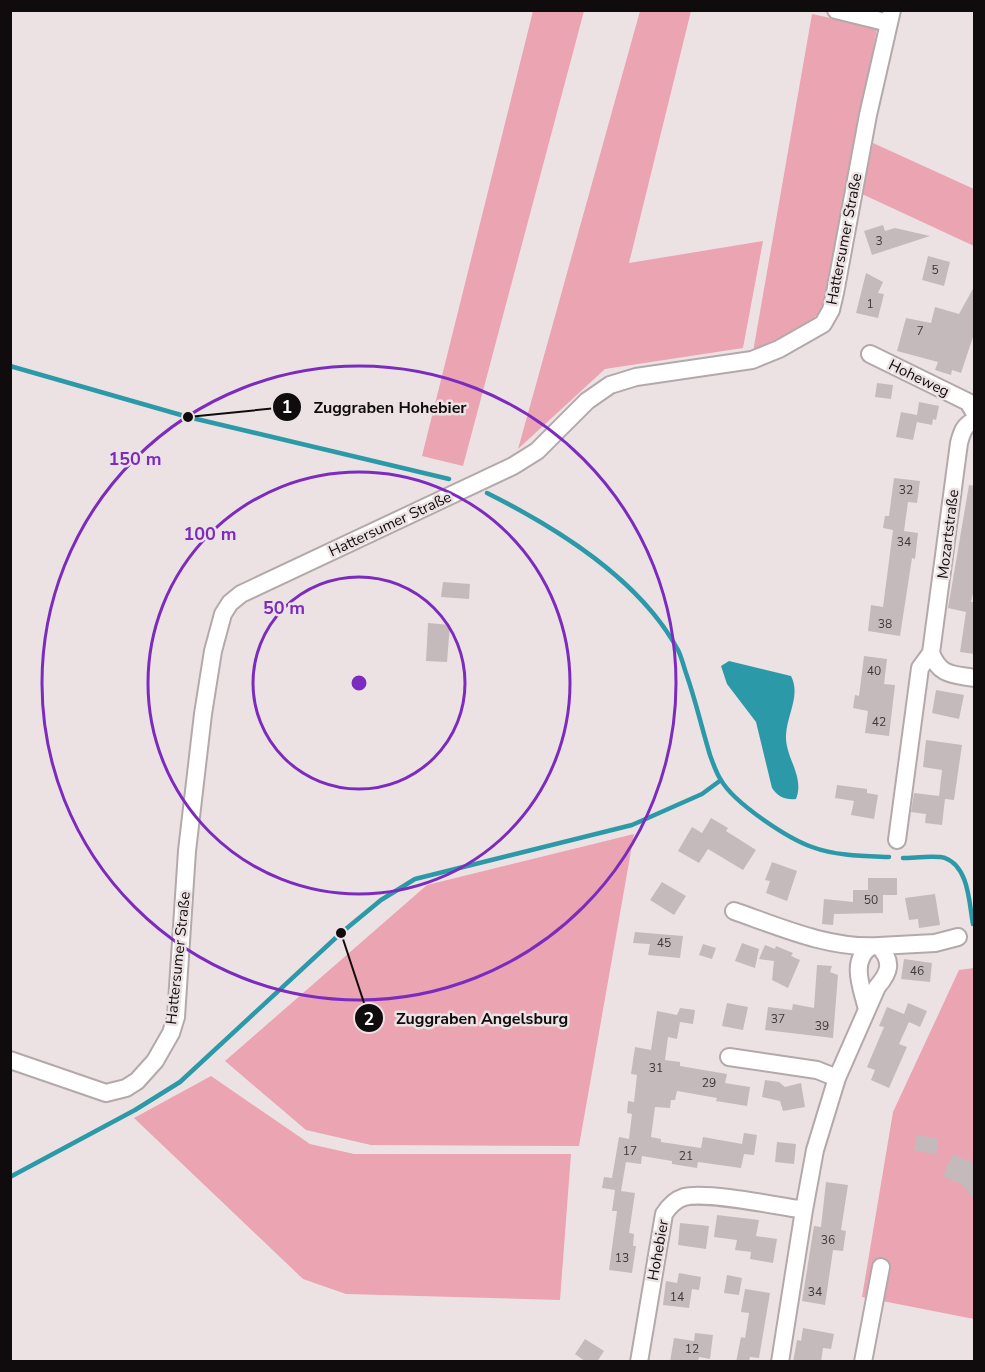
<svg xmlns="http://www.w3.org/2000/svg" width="985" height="1372" viewBox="0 0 985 1372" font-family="'Nunito Sans',sans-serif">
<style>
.green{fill:#eba4b2}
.water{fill:#2c99a9}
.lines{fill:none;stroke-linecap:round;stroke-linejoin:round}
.stream{stroke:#2c99a9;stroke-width:4.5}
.building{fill:#c4babc}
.minor-casing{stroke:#b3a9ab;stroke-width:20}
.minor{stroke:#fff;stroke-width:16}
.ring{fill:none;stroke:#7b2cbf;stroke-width:3}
.labels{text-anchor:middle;stroke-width:5;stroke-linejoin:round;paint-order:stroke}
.number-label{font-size:12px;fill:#3d3839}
.street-label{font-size:15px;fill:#100c0d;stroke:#ece2e3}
.centre{fill:#7b2cbf;stroke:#ece2e3;stroke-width:3}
.ring-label{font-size:18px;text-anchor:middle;font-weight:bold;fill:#7b2cbf;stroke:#ece2e3;stroke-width:5;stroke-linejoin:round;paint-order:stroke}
.leader{fill:none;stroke:#100c0d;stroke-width:2}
.callout-dot{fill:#100c0d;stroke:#ece2e3;stroke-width:2}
.mark-label{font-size:18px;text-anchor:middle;font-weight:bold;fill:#fff}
.callout-label{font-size:16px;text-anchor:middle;font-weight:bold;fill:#100c0d;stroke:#ece2e3;stroke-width:5;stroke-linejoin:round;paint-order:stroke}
</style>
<rect width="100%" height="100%" fill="#ece2e3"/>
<path class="green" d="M533 11H584L463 466 422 456Z
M640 11H691L629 263 763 241 743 348 605 369 518 449Z
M812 14 877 28 834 279 826 305 803 330 753 352Z
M873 143 974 189V246L862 194Z
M634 834 579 1146 371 1145 306 1130 225 1061 427 885Z
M974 968V1319L862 1297 893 1112 959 970Z
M211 1076 310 1144 354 1154H571L560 1300 346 1294 303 1279 134 1118Z"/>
<path class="water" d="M729 661 791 676C801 695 787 715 786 735 785 758 805 776 796 799 785 800 778 797 772 788L756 722 727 684 721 666Z"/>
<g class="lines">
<path class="stream" d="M10 366 188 417 449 479
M487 493C557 528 640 579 678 650 682 658 684 668 687 676 696 702 702 729 710 755 713 763 716 773 721 780 734 803 787 838 812 847 836 856 864 856 889 857
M903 858C914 858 936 855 945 858 969 867 969 903 973 924
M10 1177 135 1110 180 1082 341 933 381 900 415 879 632 825 702 794 721 780"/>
</g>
<path class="building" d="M883 225 885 231 895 228 930 236 872 255 864 231Z
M928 256 950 262 944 286 922 280Z
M866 273 883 282 878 293 884 294 878 318 856 313Z
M975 285V331L961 373 952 370 951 375 935 370 938 362 897 351 906 318 931 323 935 307 959 314Z
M877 383 893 385 891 399 875 397Z
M919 402 939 406 936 420 933 419 932 425 917 422 913 440 896 437 901 412 917 415Z
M894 478 920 481 917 503 908 502 904 531 918 533 915 559 912 558 900 636 868 631 871 605 883 607 893 530 883 528 885 516H889Z
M969 485 975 486V584L971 602H975V654L960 652 966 612 948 608Z
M443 582 470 584 469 599 441 597Z
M428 623 450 625 447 662 426 661Z
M864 656 887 659 884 684 895 685 889 736 865 733 868 711 853 708 855 695 859 696Z
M936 690 964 695 959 719 932 713Z
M926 740 962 745 954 800 945 799 942 825 925 823 926 814 911 812 914 793 939 796 942 770 923 767Z
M837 785 867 789V793L878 795 874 819 851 815 854 801 835 798Z
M711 818 728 828 726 831 756 850 743 870 708 849 699 863 678 851 692 827 702 833Z
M772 862 797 871 787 901 766 893 770 881 765 880Z
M868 878H897V895H883V913L834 914 833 925 822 924 824 899 853 902V890H868Z
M662 882 686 896 674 915 650 900Z
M935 894 940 925 919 928 918 919 909 920 905 898Z
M635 932 683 936 680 958 648 955 650 944 633 943Z
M742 943 759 949 755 968 735 961Z
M703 944 716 948 712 959 699 955Z
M765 945 775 949 776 946 793 953 791 956 800 960 788 988 772 980 774 961 759 959Z
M904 959 932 963 930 982 901 979Z
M817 965 832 966 830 972 838 975 833 1038 765 1030 768 1007 792 1010 793 1004 814 1008Z
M727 1003 748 1007 743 1030 722 1026Z
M908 1003 927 1011 920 1027 909 1022 899 1044 907 1047 889 1088 871 1080 875 1070 867 1067 884 1027 879 1026 887 1007 904 1014Z
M680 1008 695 1010 693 1024 680 1022 677 1039 668 1037 665 1060 680 1062V1066L727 1074 725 1083 750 1087 747 1106 716 1101 717 1098 677 1091 675 1100H671L670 1108 655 1107 651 1137 661 1139V1142L701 1148 703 1137 742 1144 744 1133 757 1135 754 1155 744 1154 741 1168 698 1162 697 1168 672 1164V1161L642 1156 641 1164 626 1162 621 1191 635 1193 629 1233 634 1234 633 1246H636L632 1273 609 1270 617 1211H612L615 1190 602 1188 604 1177 612 1178 619 1137 629 1139 632 1114 627 1113 628 1101 634 1102 637 1075 631 1074 635 1047 651 1050 657 1011 677 1015Z
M765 1080 779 1082 785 1087 801 1083 805 1107 783 1111 780 1101 762 1097Z
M917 1135 939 1139 936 1155 914 1150Z
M777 1142 796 1144 794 1164 775 1162Z
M953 1154 975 1164V1201L963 1185 943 1176Z
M826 1182 848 1185 841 1230 846 1231 843 1251 833 1250 825 1305 802 1301 814 1226 821 1227Z
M717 1215 759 1220 756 1236 777 1239 773 1263 750 1259 751 1252 735 1250 737 1240 714 1237Z
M680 1223 709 1226 706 1249 678 1245Z
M679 1273 701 1277 699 1290 692 1289 689 1308 663 1305 666 1281 677 1283Z
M727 1275 742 1278 739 1295 724 1293Z
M745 1289 770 1293 759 1358 750 1357 749 1362H736L741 1337 745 1338 749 1313 741 1312Z
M803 1328 834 1334 831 1349 823 1348 821 1362H793L797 1340 801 1341Z
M695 1333 713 1335 710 1359 699 1357 698 1362H670L674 1338 694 1341Z
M585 1339 604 1351 597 1362H586L575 1354Z"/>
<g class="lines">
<defs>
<path id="minor" d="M836 10 889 23
M870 354 968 402 974 412
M931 653 959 443C962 432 964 425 974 421
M897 840 920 668 931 653C940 676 952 674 974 678
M734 911C780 927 829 949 879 946 893 962 890 972 877 987L837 1078
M879 946 935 943 958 937
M867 1010C863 990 849 962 870 947
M729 1057 817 1070 837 1078 815 1150 804 1210
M10 1060 106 1093 126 1088 137 1081 155 1061 171 1033 176 1017 187 851 203 714 213 651 223 614 230 603 241 594 513 466 537 451 587 401 610 385 636 377 752 360 779 349 823 324 831 310 835 293 868 115 892 10
M639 1362 664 1214C669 1206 675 1200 684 1197 706 1191 778 1206 804 1210L780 1362
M863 1362 881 1267"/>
</defs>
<use href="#minor" class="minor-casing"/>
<use href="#minor" class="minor"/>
</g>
<g class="ring">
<circle cx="359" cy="683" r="106"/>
<circle cx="359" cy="683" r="211"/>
<circle cx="359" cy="683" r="317"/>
</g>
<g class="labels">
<g class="number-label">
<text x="879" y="245">3</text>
<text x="935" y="274">5</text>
<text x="870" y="308">1</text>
<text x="920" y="335">7</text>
<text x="906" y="494">32</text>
<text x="904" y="546">34</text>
<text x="885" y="628">38</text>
<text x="874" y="675">40</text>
<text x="879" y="726">42</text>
<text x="871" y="904">50</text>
<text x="664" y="947">45</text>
<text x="917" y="975">46</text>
<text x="778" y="1023">37</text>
<text x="822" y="1030">39</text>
<text x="656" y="1072">31</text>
<text x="709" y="1087">29</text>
<text x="630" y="1155">17</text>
<text x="686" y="1160">21</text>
<text x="828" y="1244">36</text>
<text x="622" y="1262">13</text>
<text x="815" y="1296">34</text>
<text x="677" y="1301">14</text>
<text x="692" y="1353">12</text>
</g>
<g class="street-label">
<text transform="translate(844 239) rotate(-79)" y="5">Hattersumer Straße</text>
<text transform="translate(919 378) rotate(26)" y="5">Hoheweg</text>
<text transform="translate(390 524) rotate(-25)" y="5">Hattersumer Straße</text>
<text transform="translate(948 534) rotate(-83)" y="5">Mozartstraße</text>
<text transform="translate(178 958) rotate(-84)" y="5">Hattersumer Straße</text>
<text transform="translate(658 1250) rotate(-80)" y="5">Hohebier</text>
</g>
</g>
<circle cx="359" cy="683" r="9" class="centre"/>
<g class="ring-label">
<text x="135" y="465">150 m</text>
<text x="210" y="540">100 m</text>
<text x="284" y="614">50 m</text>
</g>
<path class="leader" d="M188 417L287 407M341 933L369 1018"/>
<g class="callout-dot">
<circle cx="188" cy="417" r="6"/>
<circle cx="341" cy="933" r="6"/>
<circle cx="287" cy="407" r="15"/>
<circle cx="369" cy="1018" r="15"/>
</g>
<g class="mark-label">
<text x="287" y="413">1</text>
<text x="369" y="1025">2</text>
</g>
<g class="callout-label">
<text x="390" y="413">Zuggraben Hohebier</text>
<text x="482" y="1024">Zuggraben Angelsburg</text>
</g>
<rect width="985" height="1372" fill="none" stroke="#100c0d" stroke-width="24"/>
</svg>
